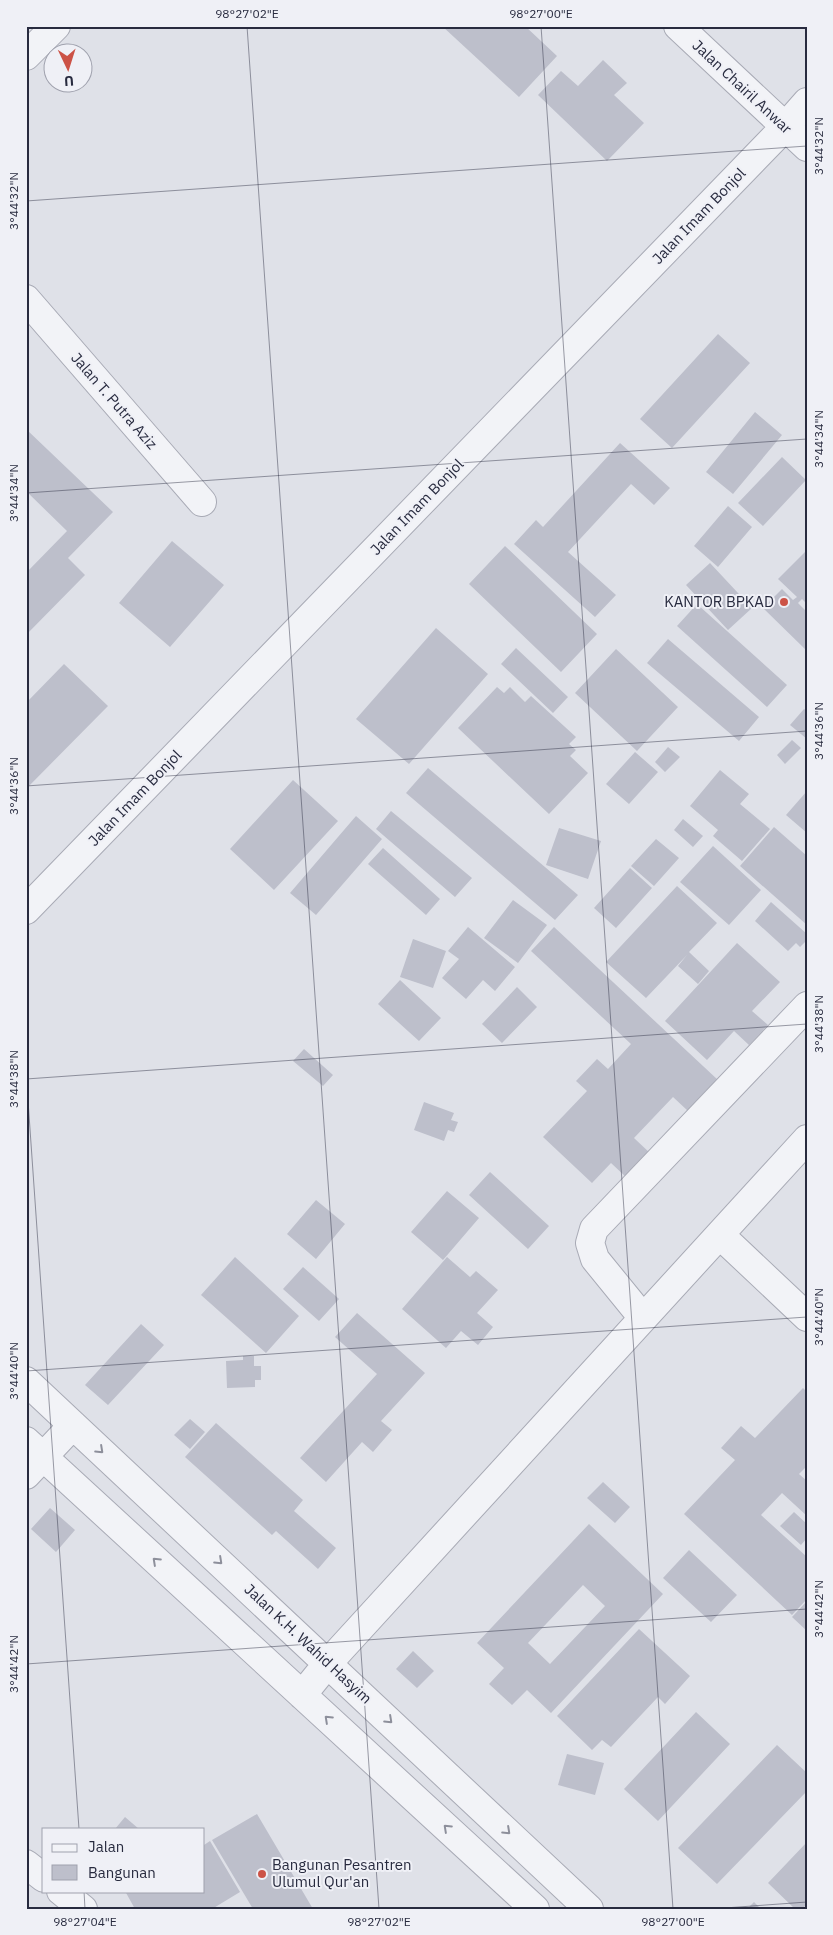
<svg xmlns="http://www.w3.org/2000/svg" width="833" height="1935" viewBox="0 0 833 1935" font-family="'IBM Plex Sans',sans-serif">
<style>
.building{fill:#bdbfcb;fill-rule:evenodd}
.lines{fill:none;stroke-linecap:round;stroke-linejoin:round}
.minor-casing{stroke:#a8aab5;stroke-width:30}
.minor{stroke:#f2f3f7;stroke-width:28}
.oneway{stroke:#8d8f9b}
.ticks{fill:none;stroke:#282b3f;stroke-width:1;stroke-opacity:0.45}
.poi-dot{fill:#cc5246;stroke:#eff0f6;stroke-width:2}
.labels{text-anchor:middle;stroke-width:4;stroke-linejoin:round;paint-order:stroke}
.street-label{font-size:15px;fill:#282b3f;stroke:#eff0f6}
.poi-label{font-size:15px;fill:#282b3f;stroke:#eff0f6;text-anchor:end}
.neatline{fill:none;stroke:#282b3f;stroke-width:2}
.ticks-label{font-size:12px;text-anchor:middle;fill:#282b3f}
</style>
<rect width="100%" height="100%" fill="#dfe1e8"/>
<path class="building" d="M442 26H525L557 56 519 97Z
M603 60 627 83 614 95 644 123 607 161 538 95 561 71 578 86Z
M718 334 750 363 672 448 640 419Z
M755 412 782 435 733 494 706 472Z
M26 429 113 512 68 558 85 575 26 635V573L67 531 26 491Z
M620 443 670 488 654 505 631 484 568 552 616 595 595 617 514 544 536 520 543 527Z
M782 457 806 480 763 526 738 503Z
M728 506 752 527 718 567 694 546Z
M172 541 224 585 170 647 119 603Z
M505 546 597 634 561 672 469 584Z
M807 550V604L802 599 798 603 807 612V651L763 608 782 589 793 600 797 597 778 579Z
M710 563 752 608 728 630 686 585Z
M697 604 787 685 767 707 677 626Z
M436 628 488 674 409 764 356 719Z
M668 639 759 717 739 741 647 663Z
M516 648 568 697 553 713 501 664Z
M616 649 678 707 637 751 575 693Z
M64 664 108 706 26 789V703Z
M497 687 504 693 510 687 525 702 531 696 576 737 569 744 576 750 570 756 588 773 549 814 458 728Z
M804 709 807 711V739L790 725Z
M792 740 801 748 785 764 777 755Z
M668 747 680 757 665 772 655 762Z
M635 752 658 772 629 804 606 784Z
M428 768 578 895 555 920 406 793Z
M720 770 749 794 740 804 770 829 742 861 713 836 718 830 690 806Z
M293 780 338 821 274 890 230 849Z
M807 791V833L786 815Z
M391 811 472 878 455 897 376 829Z
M356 816 382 839 316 915 290 893Z
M683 819 703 836 693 847 674 830Z
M774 827 807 856V925L740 866Z
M559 828 601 841 588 879 546 865Z
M656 839 679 858 654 886 631 866Z
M713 846 761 890 729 925 680 882Z
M383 848 440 899 426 915 368 864Z
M630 868 652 888 616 928 594 908Z
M677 886 717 923 689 952 709 971 698 984 678 966 687 955 646 998 606 962Z
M513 900 547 925 518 963 484 938Z
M771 902 807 934V940L800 947 796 943 788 951 755 921Z
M468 927 515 967 495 991 483 980 466 999 442 978 459 959 448 951Z
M554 927 718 1080 688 1111 673 1097 634 1138 651 1154 627 1178 611 1163 592 1183 543 1137 587 1091 576 1081 597 1059 608 1069 631 1044 531 951Z
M413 939 446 951 433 988 400 977Z
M737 943 780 982 752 1011 768 1025 749 1045 734 1031 707 1060 665 1021Z
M400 980 441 1018 419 1041 378 1004Z
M517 987 537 1007 502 1043 482 1024Z
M304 1049 333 1075 323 1086 293 1061Z
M424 1102 454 1113 451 1120 458 1122 454 1132 448 1130 444 1141 414 1130Z
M490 1172 549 1226 528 1249 469 1195Z
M447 1191 479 1218 443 1260 411 1232Z
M316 1200 345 1224 316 1259 287 1234Z
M235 1257 299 1316 266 1353 201 1295Z
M447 1257 470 1277 476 1271 498 1290 477 1313 493 1327 478 1345 461 1331 446 1348 402 1309Z
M303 1267 339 1299 319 1321 283 1289Z
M357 1313 425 1373 381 1421 392 1430 373 1452 362 1442 326 1482 300 1458 377 1374 335 1337Z
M141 1324 164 1345 108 1405 85 1385Z
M243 1356H254V1366H261V1380H255V1387L227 1388 226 1361 243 1360Z
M803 1388 807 1392V1466L799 1474 807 1481V1516L782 1493 761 1515 807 1557V1599L792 1615 684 1514 735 1460 721 1448 741 1426 755 1438Z
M190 1419 205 1432 190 1449 174 1435Z
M216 1423 303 1500 294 1511 336 1548 318 1569 276 1531 272 1535 185 1457Z
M603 1482 630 1507 615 1523 587 1498Z
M50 1508 75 1530 56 1552 31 1529Z
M794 1512 807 1524V1538L801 1545 780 1526Z
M589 1524 663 1594 551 1713 527 1690 512 1705 489 1684 504 1668 477 1643ZM583 1585 605 1606 550 1664 528 1643Z
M689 1550 737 1595 711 1622 663 1578Z
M807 1601V1631L792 1617Z
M639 1629 690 1676 665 1704 658 1697 611 1747 602 1740 592 1750 557 1716Z
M413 1651 434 1671 417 1688 396 1669Z
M696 1712 730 1744 658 1821 624 1789Z
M777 1745 807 1773V1791L717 1884 678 1848Z
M567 1754 604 1763 595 1795 558 1785Z
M257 1814 313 1909H253L212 1840Z
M125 1817 139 1829H115Z
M210 1841 240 1892 212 1909H135L125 1891H204V1845Z
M807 1842V1904L802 1909H795L768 1883Z
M754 1902 761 1909H747Z"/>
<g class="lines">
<defs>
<path id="minor" d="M678 26 807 147
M26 56 56 26
M26 299 202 502
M26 910 785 127 807 102
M720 1235 807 1317
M643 1318 595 1259 590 1243 594 1229 807 1006
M26 1381 589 1909
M26 1441 535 1909
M26 1475 73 1425
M302 1695 328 1663 807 1139
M26 1864 44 1878
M61 1891 83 1909"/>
</defs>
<use href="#minor" class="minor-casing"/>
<use href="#minor" class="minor"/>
</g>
<defs><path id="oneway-chevron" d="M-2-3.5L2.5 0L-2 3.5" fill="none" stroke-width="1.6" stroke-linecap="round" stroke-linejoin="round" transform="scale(1.25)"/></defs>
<g class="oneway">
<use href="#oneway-chevron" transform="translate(100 1450) rotate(43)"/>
<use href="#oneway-chevron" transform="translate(156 1561) rotate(-137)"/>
<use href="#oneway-chevron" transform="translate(219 1561) rotate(43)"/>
<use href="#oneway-chevron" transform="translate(328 1719) rotate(-137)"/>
<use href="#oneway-chevron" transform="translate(389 1720) rotate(43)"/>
<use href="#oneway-chevron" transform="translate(447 1828) rotate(-137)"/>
<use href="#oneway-chevron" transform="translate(507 1831) rotate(43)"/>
</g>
<path class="ticks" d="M247 26 379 1909M541 26 673 1909M26 201 807 146M26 493 807 439M26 786 807 731M26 1072 79 1829M26 1079 807 1024M26 1371 807 1317M26 1664 807 1609M84 1891 85 1909M711 1909 807 1902"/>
<g class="poi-dot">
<circle cx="784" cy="602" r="5"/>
<circle cx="262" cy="1874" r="5"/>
</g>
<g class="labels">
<g class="street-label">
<text transform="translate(742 87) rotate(43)" y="5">Jalan Chairil Anwar</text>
<text transform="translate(699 216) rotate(-46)" y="5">Jalan Imam Bonjol</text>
<text transform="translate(114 401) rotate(49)" y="5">Jalan T. Putra Aziz</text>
<text transform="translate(417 507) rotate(-46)" y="5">Jalan Imam Bonjol</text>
<text transform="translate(135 798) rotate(-46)" y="5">Jalan Imam Bonjol</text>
<text transform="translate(308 1644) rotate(43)" y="5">Jalan K.H. Wahid Hasyim</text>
</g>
<g class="poi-label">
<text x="774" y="607">KANTOR BPKAD</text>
<text x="272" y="1870" text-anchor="start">Bangunan Pesantren<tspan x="272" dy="17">Ulumul Qur'an</tspan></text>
</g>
</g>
<rect width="833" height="1935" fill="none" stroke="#eff0f6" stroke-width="55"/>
<rect x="42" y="1828" width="162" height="65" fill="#eff0f6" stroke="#9fa1ad"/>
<rect x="52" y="1844" width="25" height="8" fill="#f2f3f7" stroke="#9fa1ad"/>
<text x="88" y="1852" font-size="15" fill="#282b3f">Jalan</text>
<rect x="52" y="1865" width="25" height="15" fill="#bdbfcb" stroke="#9fa1ad"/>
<text x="88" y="1878" font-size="15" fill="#282b3f">Bangunan</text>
<g transform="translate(68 68) rotate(176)"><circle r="24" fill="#eff0f6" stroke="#9fa1ad"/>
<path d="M0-4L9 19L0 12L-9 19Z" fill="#cc5246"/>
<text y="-8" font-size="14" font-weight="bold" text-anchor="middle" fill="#282b3f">U</text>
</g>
<rect x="28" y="28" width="778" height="1880" class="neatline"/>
<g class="ticks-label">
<text x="247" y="18">98°27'02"E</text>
<text x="541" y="18">98°27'00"E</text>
<text transform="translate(819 146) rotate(-90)" y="4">3°44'32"N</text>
<text transform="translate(14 201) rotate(-90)" y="4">3°44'32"N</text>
<text transform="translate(819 439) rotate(-90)" y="4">3°44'34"N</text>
<text transform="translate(14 493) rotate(-90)" y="4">3°44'34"N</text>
<text transform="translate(819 731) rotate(-90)" y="4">3°44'36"N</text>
<text transform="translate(14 786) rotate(-90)" y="4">3°44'36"N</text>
<text transform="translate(819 1024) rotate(-90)" y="4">3°44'38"N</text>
<text transform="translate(14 1079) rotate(-90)" y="4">3°44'38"N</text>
<text transform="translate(819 1317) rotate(-90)" y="4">3°44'40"N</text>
<text transform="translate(14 1371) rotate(-90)" y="4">3°44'40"N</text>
<text transform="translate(819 1609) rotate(-90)" y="4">3°44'42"N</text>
<text transform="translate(14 1664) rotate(-90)" y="4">3°44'42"N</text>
<text x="85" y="1926">98°27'04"E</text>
<text x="379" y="1926">98°27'02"E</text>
<text x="673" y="1926">98°27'00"E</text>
</g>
</svg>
